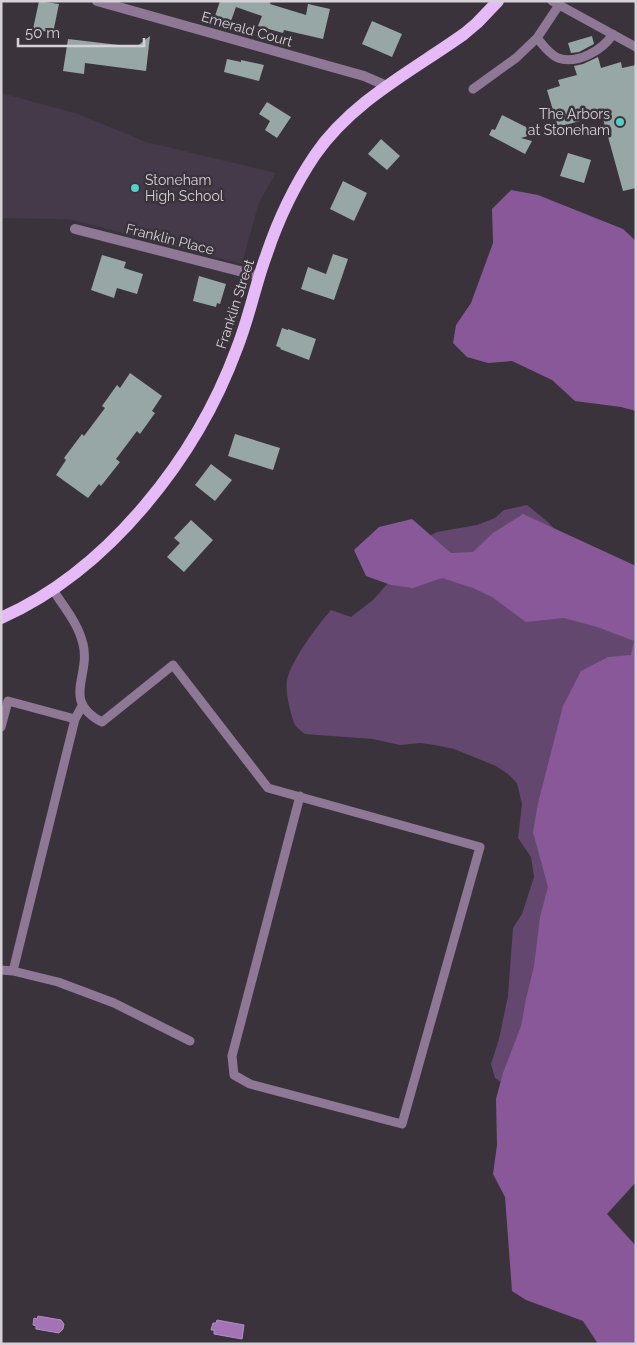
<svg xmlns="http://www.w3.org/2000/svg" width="637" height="1345" viewBox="0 0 637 1345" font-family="Raleway,sans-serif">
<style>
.built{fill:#453a49}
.green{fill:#64476f}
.forest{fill:#885899}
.water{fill:#a473b6;stroke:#b38fc0}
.building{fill:#97a7a5}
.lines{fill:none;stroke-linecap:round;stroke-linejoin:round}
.service{stroke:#8e7896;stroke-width:9}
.minor{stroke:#8e7896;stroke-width:10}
.primary{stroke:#e6baf6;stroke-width:12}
.poi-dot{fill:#55cec6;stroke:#3a333c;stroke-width:2}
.labels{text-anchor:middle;stroke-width:5;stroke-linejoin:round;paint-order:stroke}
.street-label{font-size:14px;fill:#d5d1d7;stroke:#3a333c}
.poi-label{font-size:14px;fill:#d5d1d7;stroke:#3a333c;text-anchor:end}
</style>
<rect width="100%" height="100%" fill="#3a333c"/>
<path class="built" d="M1 93 78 114 146 142 276 173 259 202 242 264 69 219 1 218Z"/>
<path class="green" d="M527 505 549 523 567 543 636 569V1137L502 1083 495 1078 491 1064 499 1039 508 996 513 928 522 914 534 877 531 857 518 838 522 804 517 783 508 774 496 766 454 749 435 745 420 743 400 745 373 739 305 734C301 731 296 727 294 723 290 711 285 692 287 680 292 659 317 626 331 610L351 617 373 600 431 535 437 532 477 525 495 518 504 510Z"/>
<path class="forest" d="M511 190 538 195 623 229 636 241V411L621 407 575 401 552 380 512 361 488 363 467 357 453 343 456 325 471 303 493 243 492 209Z
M523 514 636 566V1182L607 1214 636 1246V1344H598L583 1321 526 1300 512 1291 505 1197 493 1174 497 1145 496 1099 503 1073 521 1026 526 999 534 966 540 917 548 887 533 832 538 803 563 706 581 671 608 657 631 655 634 641 597 627 564 618 526 622 492 597 473 588 442 578 413 588 391 585 366 576 354 550 379 527 412 519 451 553 473 552 493 533Z"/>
<path class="water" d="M38 1316 61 1320 64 1324 63 1329 59 1333 36 1329V1326L33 1325 34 1318 37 1319Z
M217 1320 244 1325 242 1339 214 1334V1330H211L213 1323H216Z"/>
<path class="building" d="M39 1 59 4 53 33 33 29Z
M220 1H271L270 4 306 15 308 4 330 9 323 39 284 30 283 33 258 26 262 16 236 7 231 21 215 16Z
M372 21 402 34 392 57 362 44Z
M150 36 146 71 85 63 84 74 63 71 68 39 136 47Z
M592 36 594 44 579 52 571 53 568 43Z
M598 57 601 68 621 62 622 68 636 65V188L623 191 602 115 558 127 547 90 560 86 558 80 577 75 574 66 583 64Z
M227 59 241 62V60L264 65 259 81 224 72Z
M267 102 291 117 277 138 265 130 270 121 259 114Z
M502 115 538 133 521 138 532 141 525 154 489 135 492 129 495 130Z
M381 139 400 156 387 170 368 154Z
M568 153 591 160 584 183 560 176Z
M343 181 367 193 354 221 330 209Z
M333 254 348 259 334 300 301 289 308 267 326 274Z
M102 255 126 262 124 268 143 274 137 294 117 288 114 298 91 290Z
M199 276 226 284 220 304 217 303 216 307 193 301Z
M282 328 288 330V329L316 339 309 360 280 349 281 348 276 346Z
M130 373 162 396 152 411 155 413 140 434 137 431 116 459 120 462 101 486 99 484 88 498 56 475 66 460 64 458 82 434 84 436 105 408 102 406 117 385 120 388Z
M235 434 280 448 273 470 228 456Z
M211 464 232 480 215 501 195 485Z
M191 520 213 540 184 572 167 557 180 543 174 538Z"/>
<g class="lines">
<path class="service" d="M552 1 636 47
M559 5 537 38C543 45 549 54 558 58 577 65 603 50 613 34
M473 89 516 58 537 38
M53 590C64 607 78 623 83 644 91 676 61 701 102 722L173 665 268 788 480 847 402 1124 250 1084 234 1075 232 1056 300 796
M82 706 75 719 13 971 58 982 114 1003 190 1041
M1 727 8 701 75 719
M1 970 13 971"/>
<path class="minor" d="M97 1 364 76 387 86
M75 229 259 276"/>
<path class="primary" d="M1 618C109 570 197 457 237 348 249 318 255 286 266 256 278 220 294 186 315 155 352 101 412 71 464 34L477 23 498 1"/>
</g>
<g class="poi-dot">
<circle cx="620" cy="122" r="5"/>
<circle cx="135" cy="188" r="5"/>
</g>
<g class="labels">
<g class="street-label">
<text transform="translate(247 29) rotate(16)" y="5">Emerald Court</text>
<text transform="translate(170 239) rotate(14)" y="5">Franklin Place</text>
<text transform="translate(235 304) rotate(-72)" y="5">Franklin Street</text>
</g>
<g class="poi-label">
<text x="610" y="119">The Arbors<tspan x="610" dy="16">at Stoneham</tspan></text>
<text x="145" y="185" text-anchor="start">Stoneham<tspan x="145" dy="16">High School</tspan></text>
</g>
</g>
<rect width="637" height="1345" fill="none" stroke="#d5d1d7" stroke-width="5"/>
<path d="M18 38v8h126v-8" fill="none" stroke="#d5d1d7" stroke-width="2.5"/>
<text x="25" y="38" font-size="15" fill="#d5d1d7" stroke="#3a333c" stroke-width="4" paint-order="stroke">50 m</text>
</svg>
